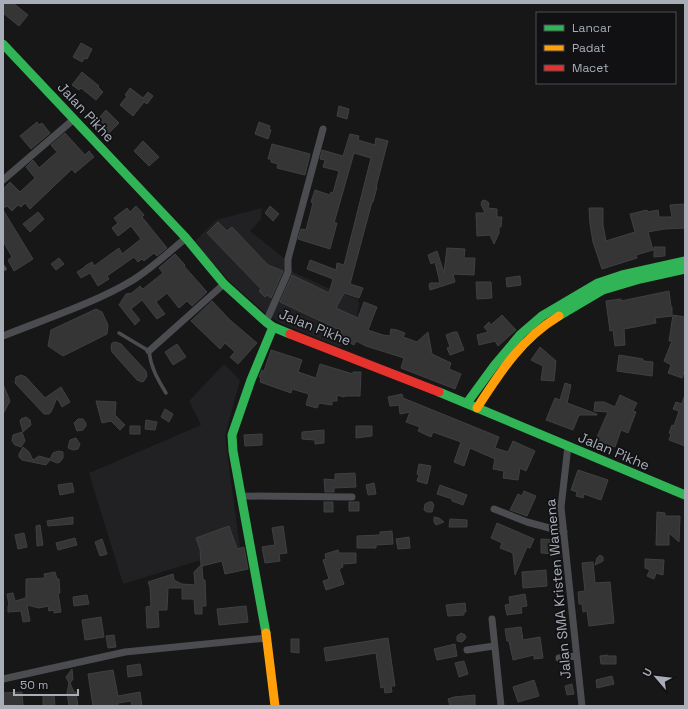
<svg xmlns="http://www.w3.org/2000/svg" width="688" height="709" viewBox="0 0 688 709" font-family="'Space Grotesk',sans-serif">
<style>
.built{fill:#212123}
.building{fill:#353536;stroke:#3f4043}
.lines{fill:none;stroke-linecap:round;stroke-linejoin:round}
.lane{stroke:#4b4c50;stroke-width:3.5}
.street{stroke:#4b4c50;stroke-width:7}
.fast{stroke:#30b455;stroke-width:9}
.slow{stroke:#ff9f0a;stroke-width:9}
.jam{stroke:#e5322d;stroke-width:9}
.labels{text-anchor:middle;stroke-width:3.5;stroke-linejoin:round;paint-order:stroke}
.street-label{font-size:14px;fill:#a8adb8;stroke:#111113}
</style>
<rect width="100%" height="100%" fill="#171717"/>
<path class="built" d="M262 208 261 219 250 231 285 259 293 272 330 289 358 299 359 304 357 317 345 344 339 347 280 323 264 312 230 282 194 242 216 220Z
M224 364 240 380 225 436 240 548 123 584 89 473 201 425 189 401Z"/>
<path class="building" d="M6 3H13L28 15 19 26 3 13V7Z
M81 43 92 49 87 59 85 58 82 62 73 57Z
M82 72 99 86 98 87 103 92 96 100 81 88 79 90 72 85Z
M130 88 143 98 148 92 153 96 147 104 144 102 133 116 120 105 127 96 125 95Z
M339 106 349 109 347 119 337 116Z
M106 110 119 123 109 133 103 128 106 126 98 119Z
M37 122 39 125 42 123 50 133 31 149 20 136Z
M259 122 270 126 269 129 271 130 268 139 255 134Z
M65 133 85 155 89 151 94 157 75 173 72 169 30 209 25 203 21 207 18 205 12 211 7 206 3 208V189L10 182 20 192 35 178 26 167 33 160 39 168 57 152 51 145Z
M350 134 359 136 358 140 375 145 376 138 388 141 376 187H377L373 202H372L350 284 363 288 359 298 344 293 336 308 358 318 364 302 377 307 368 330 383 335 390 336 391 329 397 330 405 333 403 337 417 342 428 332 432 354 451 363 449 369 461 374 455 389 401 368 404 358 366 346 356 341 354 345 341 338 340 336 342 331 280 302 292 275 329 293 333 279 307 269 310 260 336 270 337 263 344 265 371 158 354 153 334 223H337L330 249 298 239 301 229 306 230 313 203 311 202 315 190 330 195 331 192 333 193 339 171 323 167 325 160 320 159 322 150 343 156Z
M143 141 159 157 149 166 134 151Z
M272 144 310 154 305 175 277 168 278 164 271 162V159H268Z
M485 200 489 203 488 208 497 209V217H502L501 227H499V233L494 244 490 235 477 236 476 213H485L481 204 482 201Z
M685 204V228L664 229 648 232 653 250 636 255 637 258 602 269 593 242 590 224 589 208H603V225L606 241 635 232 630 214 647 210 648 212 658 210 659 217H672L670 205Z
M136 206 144 215 142 217 167 248 157 256 154 253 144 261 142 259 138 262 134 257 107 276 109 279 98 286 90 273 81 278 77 272 85 267V266L92 262 94 266 119 248 122 254 141 239 131 226 118 236 112 228 118 223 114 218 127 208 130 212Z
M270 206 279 214 273 221 265 213Z
M3 210 33 259 14 271 8 260 12 257 3 241Z
M38 212 44 219 30 232 23 224Z
M218 222 227 231 232 227 268 265 283 271 271 298 267 295 265 297 259 291 261 289 207 233Z
M654 247H665V256L654 257Z
M447 248 465 249 464 258H475L474 275 453 274 455 282 430 290 429 285 430 283H440L435 262 431 264 428 255 437 251 444 273Z
M175 254 185 265 184 266 207 292 192 306 187 301 179 308 167 293 156 302 165 314 157 319 142 300 131 309 140 320 135 325 119 305 126 294 132 293 140 286 143 289 163 273 159 268Z
M59 258 64 264 56 270 51 264Z
M520 276 521 285 507 287 506 278Z
M476 282H491L492 298 477 299Z
M669 291 671 307H672V316L655 318 656 323 624 329 625 345 615 346 613 330 610 331 606 301 621 299V301Z
M212 301 230 320 257 343 238 364 230 357 235 352 225 343 220 349 191 321Z
M96 309 102 312 108 325 107 334 63 356 48 346 51 330Z
M502 315 516 330 498 346 495 341 479 345 477 335 488 332 484 327 489 322 491 325Z
M673 315 685 317V369L682 378 668 373 671 365 664 361 672 341H669Z
M454 332H457L464 350 450 355 447 348 450 347 446 335Z
M116 342 121 344 146 371 147 376 144 381 142 382 137 380 112 352 111 347 112 343Z
M177 344 186 357 173 365 165 352Z
M540 347 556 361 554 381 541 380 543 366 531 360Z
M271 350 302 360 298 372 316 378 320 364 353 374V372H361L360 396H345L344 397 337 395V401H332V405L319 403 317 408 306 405 309 394 292 389 291 393 260 382 261 378 259 377 262 370 264 371Z
M619 355 643 359V361L653 362 652 376 617 371Z
M21 375 26 377 45 398 61 387 70 402 62 407 57 398 51 412 49 414H44L15 383 16 377Z
M565 383 571 385 567 403 597 414V415H579L573 430 546 420 555 398 560 400Z
M3 384 10 401 3 414Z
M402 394 403 398 499 437 495 448 508 452 513 441 535 451 526 471 520 468 518 480 503 478 504 471 493 469 495 459 470 448 464 466 454 462 461 442 433 432 431 437 418 431 420 427 406 422 410 412 400 414 399 405 390 406 388 397Z
M620 395 637 403 633 411 636 412 628 433 621 430 615 447 606 444 603 450 593 446 608 412 594 411 595 402H604L615 407Z
M684 397 685 398V446L669 440 671 434 669 433 672 425 674 426 679 411 673 409 676 402 682 404Z
M96 401 116 402 115 415 125 425 120 430 111 421 102 423Z
M165 409 173 414 169 422 161 417Z
M26 417 30 420 31 425 23 432 20 421 21 419Z
M78 419H83L86 423V426L83 430 77 431 74 423Z
M146 420 157 422 155 430 145 429Z
M130 426H140V434H130Z
M356 426H372V436L356 438Z
M324 430V443L315 444V440L302 439V432Z
M22 432 25 441 21 447 15 445 12 441 13 435Z
M262 434V445L245 446 244 435Z
M76 438 80 444 78 449 73 450 68 448 70 440Z
M23 447 29 452 33 460 39 456 50 459 53 453 58 451 63 452V458L60 462 57 463 50 460 46 465 22 460 19 457V454Z
M419 464 431 466 427 484 417 481 419 475 417 474Z
M578 470 608 480 601 500 584 494 583 498 576 496 577 492 571 490Z
M355 473 356 487 334 488V492H325L324 479 335 480V474Z
M72 483 74 492 60 495 58 485Z
M374 483 376 494 368 495 366 485Z
M440 485 467 495 463 505 452 501V499L437 494Z
M524 491 536 496 527 516 510 510 518 494 522 496Z
M324 502H333V512H324Z
M349 502H359V511H349Z
M429 502H432L434 505 432 512H427L424 510 425 504Z
M657 512 665 513V516H680L679 542 669 533V545H656Z
M73 517V524L48 526 47 521Z
M434 517 439 518 444 522 436 525 434 522Z
M450 519 467 520V527H449Z
M497 523 534 539 530 548 527 547 515 575 513 555V553L500 548 502 543 491 538Z
M40 525 43 545 37 546 36 526Z
M229 526 237 549 244 547 248 569 225 574 222 561 202 566 203 580H205L206 606H202V614H195L194 599H182V588H168L167 610H158L159 627 147 628 146 607 151 606 150 587 148 582 173 574 174 580 182 584 195 585 194 572 201 565 200 549 196 538Z
M283 526 287 553 279 554 280 561 265 563 262 547 275 545 272 528Z
M392 531 393 544 376 545V548H357V536L380 535V532Z
M24 533 27 547 18 549 15 535Z
M409 537 410 548 398 549 396 539Z
M75 538 77 545 58 550 56 543Z
M102 539 107 554 100 556 95 542Z
M541 539 557 540V554L541 553Z
M338 550 339 553H356V563L342 564 343 567 339 569 344 584 326 590 323 581 329 579 323 560 326 559 325 554Z
M600 555 603 557V561L595 565 597 558Z
M645 559 664 560 663 575 656 573 654 579 647 576 650 570 645 568Z
M593 562 595 583 610 582 614 623 589 626 587 611 583 612 582 604H579L578 592 585 591 582 563Z
M546 570 547 586 523 588 522 572Z
M55 572 57 579H59L60 593H58L61 612 54 613V610L49 611 48 606 39 608 27 605 30 621 23 622 21 611 8 612V606L9 605 7 594 13 593 15 601 26 598V579L45 578 44 574Z
M525 594 527 606 521 607 522 613 507 615 505 605 510 604 509 597Z
M87 595 89 604 74 606 73 597Z
M465 603 466 612H464V615L448 616 446 605Z
M246 606 248 622 219 625 217 609Z
M101 617 104 637 85 640 82 620Z
M521 627 523 640 540 637 543 658 534 659V655L513 660 509 641H507L505 629Z
M461 633 465 635 466 637 465 639 462 642 457 641V636Z
M114 635 116 647 108 648 106 636Z
M388 638 395 686H391L392 692 385 693 384 687 381 688 376 653 326 661 324 648Z
M291 639H299V653L291 652Z
M455 644 457 656 437 660 434 649Z
M608 655V656H616V664H601L600 656Z
M464 661 468 674 459 677 455 663Z
M140 664 142 675 128 677 127 666Z
M72 669 73 679 70 683 74 692H76L78 706H69L67 693 69 683 66 677Z
M113 670 118 696 140 692 142 706H132L131 701 118 703V706H93L88 674Z
M612 676 614 684 597 688 596 680Z
M534 680 539 696 518 702 513 687Z
M572 684 574 694 567 695 565 686Z
M22 692 23 706H3V693Z
M54 695 55 706H43V696Z
M475 695V706H450L448 699 454 697Z"/>
<g class="lines">
<path class="lane" d="M3 266 5 269
M119 333 149 351C151 368 157 378 166 393"/>
<path class="street" d="M3 180 74 119
M266 322 288 272V259L323 129
M3 336C45 319 95 303 133 280 152 268 169 252 186 238
M149 351 224 284
M568 446 561 507 582 706
M242 496 352 497
M494 509 527 522 564 532
M492 619 501 706
M467 650 494 646
M559 658 576 656
M3 679 125 652 267 638"/>
<path class="fast" d="M3 44 186 238 224 284 266 322 273 327 290 334
M559 316 603 290 640 279 685 269
M439 392 685 495
M467 403 494 366 520 335 542 316 598 283 622 275 685 261
M266 633 233 451 232 435 251 380 273 327"/>
<path class="slow" d="M477 408C501 371 521 339 559 316
M266 633 275 706"/>
<path class="jam" d="M290 334 439 392"/>
</g>
<g class="labels">
<g class="street-label">
<text transform="translate(86 112) rotate(47)" y="5">Jalan Pikhe</text>
<text transform="translate(315 327) rotate(22)" y="5">Jalan Pikhe</text>
<text transform="translate(614 451) rotate(23)" y="5">Jalan Pikhe</text>
<text transform="translate(558 589) rotate(-95)" y="5">Jalan SMA Kristen Wamena</text>
</g>
</g>
<rect width="688" height="709" fill="none" stroke="#a8adb8" stroke-width="8"/>
<rect x="536" y="12" width="140" height="72" fill="#111113" stroke="#4d4f55"/>
<rect x="544" y="25" width="20" height="6" fill="#30b455" stroke="#4d4f55"/>
<text x="572" y="32" font-size="12" fill="#a8adb8">Lancar</text>
<rect x="544" y="45" width="20" height="6" fill="#ff9f0a" stroke="#4d4f55"/>
<text x="572" y="52" font-size="12" fill="#a8adb8">Padat</text>
<rect x="544" y="65" width="20" height="6" fill="#e5322d" stroke="#4d4f55"/>
<text x="572" y="72" font-size="12" fill="#a8adb8">Macet</text>
<g transform="translate(656 677) rotate(298)" stroke="#111113" stroke-width="3" paint-order="stroke">
<path d="M0-3L7 15L0 10L-7 15Z" fill="#a8adb8"/>
<text y="-6" font-size="11" font-weight="bold" text-anchor="middle" fill="#a8adb8">U</text>
</g>
<path d="M14 689v6h64v-6" fill="none" stroke="#a8adb8" stroke-width="2"/>
<text x="20" y="689" font-size="12" fill="#a8adb8" stroke="#111113" stroke-width="3" paint-order="stroke">50 m</text>
</svg>
